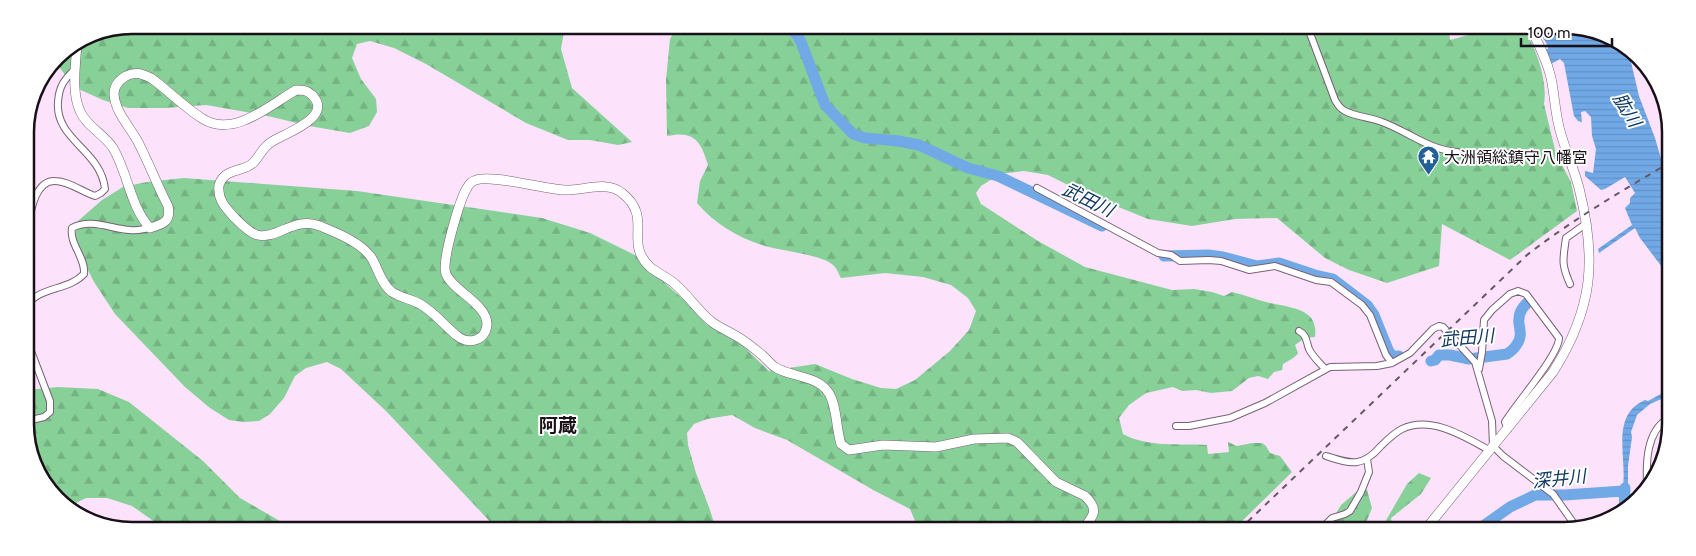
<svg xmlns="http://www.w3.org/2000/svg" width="1696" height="556" viewBox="0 0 1696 556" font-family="Cabin,'Noto Sans JP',sans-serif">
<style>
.forest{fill:url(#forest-firs)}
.water{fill:url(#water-rules)}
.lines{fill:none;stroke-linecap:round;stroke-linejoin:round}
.river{stroke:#71a9e7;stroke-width:11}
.street-casing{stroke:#786176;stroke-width:8}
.secondary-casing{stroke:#786176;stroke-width:10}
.street{stroke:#fff;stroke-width:6}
.secondary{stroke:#fff;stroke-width:9}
.rail{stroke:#675866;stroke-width:2;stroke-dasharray:6 6;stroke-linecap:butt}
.labels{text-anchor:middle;stroke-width:4;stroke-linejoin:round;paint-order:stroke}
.poi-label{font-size:16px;fill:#191018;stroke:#fff;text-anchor:start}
.water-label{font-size:18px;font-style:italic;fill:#123a62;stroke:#fff}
.quarter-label{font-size:19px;font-weight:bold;fill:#191018;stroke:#fff}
.rim{fill:none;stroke:#191018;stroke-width:2.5}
</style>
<defs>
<pattern id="forest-firs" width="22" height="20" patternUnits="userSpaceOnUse" patternTransform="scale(1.25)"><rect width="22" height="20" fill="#87d098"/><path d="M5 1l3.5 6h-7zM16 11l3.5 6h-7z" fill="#74b282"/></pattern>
<pattern id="water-rules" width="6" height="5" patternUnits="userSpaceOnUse" patternTransform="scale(1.25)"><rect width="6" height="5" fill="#71a9e7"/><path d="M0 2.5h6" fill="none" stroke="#6190c5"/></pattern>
</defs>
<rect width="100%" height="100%" fill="#fde2fb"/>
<path class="forest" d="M131 25 565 26 561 49 572 88 632 142 618 145 590 140H568L526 123 426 64 394 48 370 41 357 44 352 58 361 79 376 99 377 112 369 126 350 133 309 126 268 116 206 105 165 108H128L103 100 74 87 54 60 56 56 91 33Z
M677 26 1449 28 1450 40 1472 34 1485 28 1524 29C1536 48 1548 81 1544 104L1556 154 1571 182 1577 211 1510 260 1442 224 1439 266 1387 283 1349 270 1325 258 1277 218 1235 219 1192 226 1148 219 1084 193 1048 175 1024 171 1000 174 981 186 976 193 981 204 1038 241 1085 267 1172 290 1194 289 1212 292 1224 296 1232 292C1245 295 1257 300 1270 303 1291 308 1319 308 1315 337L1305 338 1295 345 1298 353C1294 359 1289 360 1283 364L1282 370 1274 372 1268 379 1258 376 1249 378 1232 391 1211 393 1196 390 1182 391 1173 387 1146 393 1129 405 1119 418 1123 434C1149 448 1179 443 1207 445L1208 454 1229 452 1228 442 1237 446 1252 443H1262L1266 446 1270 453 1280 456 1292 472 1233 530 915 529V521L910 509 875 491 787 440 755 428 732 415 707 419 694 424 687 433 688 445 696 473 710 510 716 529 496 528 387 412 341 369 327 362 306 368 295 376 284 398 270 414 259 421 243 422 229 420 210 408 185 387 115 314 94 282 80 254 75 237 78 221 102 200 123 187 147 182 184 178 357 191 542 218 590 233 639 257 651 271 691 306 707 325 726 333 741 344 769 371 815 364 852 379 881 388 896 389 915 380 950 351 969 330 976 311 968 298 951 285 923 277 885 273 841 278C839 275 837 268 833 265 821 254 779 251 762 245 737 237 714 223 697 203L700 181 708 165C701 141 694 130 667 136L666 80 670 39Z
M58 387 98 389 129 402 203 461 240 498 292 528 162 527 132 506 107 498H86L74 504 73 508 52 495 27 445V390Z
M1419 473 1431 478 1421 494 1391 518 1392 526 1389 530H1378L1385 522 1407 484Z
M1362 487 1367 490 1372 508 1365 525 1370 530H1320L1327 528 1341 505Z"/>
<path class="water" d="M1536 29H1555L1560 37 1577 29H1592L1626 50 1631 62 1639 96 1655 138 1665 172 1669 176 1668 275 1640 238 1635 228 1599 253 1598 249 1632 225 1625 208 1630 203V198L1635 193 1625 177 1605 189 1601 190 1585 176V171L1593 173 1596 149 1592 136 1591 117 1585 111 1581 112 1582 122 1578 121 1574 116 1564 63 1560 59 1551 64 1546 49H1548C1547 40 1540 36 1536 29Z
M1668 390V396L1650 404 1637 415 1631 432 1632 437 1628 466V487L1623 511 1619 513 1622 498 1608 495V489L1623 486C1627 457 1610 415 1645 400L1648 401Z"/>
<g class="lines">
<path class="river" d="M789 27 797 35 801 42 825 105 853 134 865 138 898 141 919 145 968 168 998 176 1102 226
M1164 256 1208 255 1223 257 1257 266 1279 263 1315 275 1333 279 1367 305 1374 315 1389 352 1394 357 1399 356
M1431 361 1435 360 1439 355H1450L1469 359 1507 354C1514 350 1522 340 1520 331 1520 326 1518 323 1519 319 1519 311 1524 306 1529 301
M1624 511 1625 488
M1476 531 1510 507 1535 495H1565L1623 491"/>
<defs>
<path id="street" d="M1308 28 1335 100C1338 105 1339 108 1345 111 1356 117 1370 117 1382 122 1409 132 1427 149 1457 152
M1037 188 1158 253 1171 255 1180 261 1209 260 1221 261 1249 270 1275 266 1316 280 1331 282 1362 305 1370 315 1386 355 1392 363
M26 234C30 218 33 180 55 181 69 181 82 192 95 196L101 193 105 189C101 150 55 140 58 102 59 86 64 80 75 69
M1570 284C1561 264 1563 259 1566 238L1587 223
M26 306C40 286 68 291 84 274 86 258 69 244 72 228 91 218 111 229 130 230 137 231 143 229 150 228
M1299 331C1307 335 1306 341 1309 349 1312 356 1320 363 1325 369
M26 338 50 401V412L44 417 27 421
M1479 369 1482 352 1484 320 1492 310 1510 294 1518 291 1526 294 1559 338C1559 355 1515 405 1505 422L1508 429
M1176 426H1189L1230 418 1265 403 1330 367 1377 366 1392 363 1410 353 1433 329 1439 326 1443 327 1475 362 1492 421 1493 446 1503 456 1553 494 1577 528
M1326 456C1351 464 1362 468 1381 446 1387 440 1394 433 1402 429 1431 415 1465 437 1489 450
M1647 483C1646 461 1647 432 1667 419
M1294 530 1307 527 1317 529 1322 528 1332 518 1345 514 1350 511 1361 492 1369 472 1367 459"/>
<path id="secondary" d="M124 26 136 28 144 25
M77 42C76 64 71 91 80 111 86 126 104 134 113 148 128 173 130 206 150 228 164 224 171 221 168 206 157 185 149 163 138 142 130 127 115 112 114 94 114 85 119 80 126 76 136 71 142 74 151 78 169 91 185 108 203 119 234 138 270 105 296 90 303 90 307 90 312 95 334 117 286 133 273 141 263 146 260 156 253 163 246 170 234 169 226 175 221 179 218 185 219 191 219 201 227 209 233 216 239 222 248 232 257 235 277 240 294 216 320 226 337 233 360 242 371 257 378 268 381 284 392 292 401 298 411 299 420 304 434 312 444 325 456 335 467 345 486 342 487 324 487 304 453 291 446 274 441 262 460 199 467 188 469 184 472 181 476 180 489 174 545 189 564 190 583 191 607 180 622 193 654 218 623 242 650 267 657 273 667 277 675 284 688 295 698 311 712 322 720 328 730 332 738 337 746 342 755 349 762 355 767 359 770 364 775 367 789 377 817 375 828 392 837 404 836 429 841 444L849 450 883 445 936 447 974 439 1008 438 1017 442 1056 482 1085 496C1100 510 1093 517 1082 530
M1425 530 1553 372C1593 309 1597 260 1579 188 1574 169 1566 152 1561 134 1555 116 1555 96 1551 78 1547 60 1539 45 1531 29"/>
</defs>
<use href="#street" class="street-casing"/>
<use href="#secondary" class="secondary-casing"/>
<use href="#street" class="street"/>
<use href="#secondary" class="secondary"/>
<path class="rail" d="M1239 530 1527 255C1572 220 1620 192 1669 163"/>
</g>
<defs>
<symbol id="temple-pin" viewBox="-11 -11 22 30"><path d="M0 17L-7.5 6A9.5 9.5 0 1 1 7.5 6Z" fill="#236097" stroke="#fff"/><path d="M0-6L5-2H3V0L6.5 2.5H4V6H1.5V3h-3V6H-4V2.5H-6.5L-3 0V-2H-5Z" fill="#fff"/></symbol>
</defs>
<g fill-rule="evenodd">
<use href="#temple-pin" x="1416" y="144" width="25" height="34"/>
</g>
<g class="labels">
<g class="poi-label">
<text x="1444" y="163">大洲領総鎮守八幡宮</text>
</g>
<g class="water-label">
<text transform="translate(1627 110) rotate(59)" y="6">肱川</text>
<text transform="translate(1088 200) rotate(26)" y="6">武田川</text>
<text transform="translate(1467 338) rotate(-5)" y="6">武田川</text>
<text transform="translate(1559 479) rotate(-6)" y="6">深井川</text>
</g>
<g class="quarter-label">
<text x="558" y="432">阿蔵</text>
</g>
</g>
<path d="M0 0H1696V556H0ZM132 34H1564A98 98 0 0 1 1662 132V424A98 98 0 0 1 1564 522H132A98 98 0 0 1 34 424V132A98 98 0 0 1 132 34Z" fill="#fff" fill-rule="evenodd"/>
<path class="rim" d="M132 34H1564A98 98 0 0 1 1662 132V424A98 98 0 0 1 1564 522H132A98 98 0 0 1 34 424V132A98 98 0 0 1 132 34Z"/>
<path d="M1521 38v8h91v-8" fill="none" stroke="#191018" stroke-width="2.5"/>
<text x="1528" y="38" font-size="15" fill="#191018" stroke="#ffffff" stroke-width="4" paint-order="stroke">100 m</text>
</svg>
